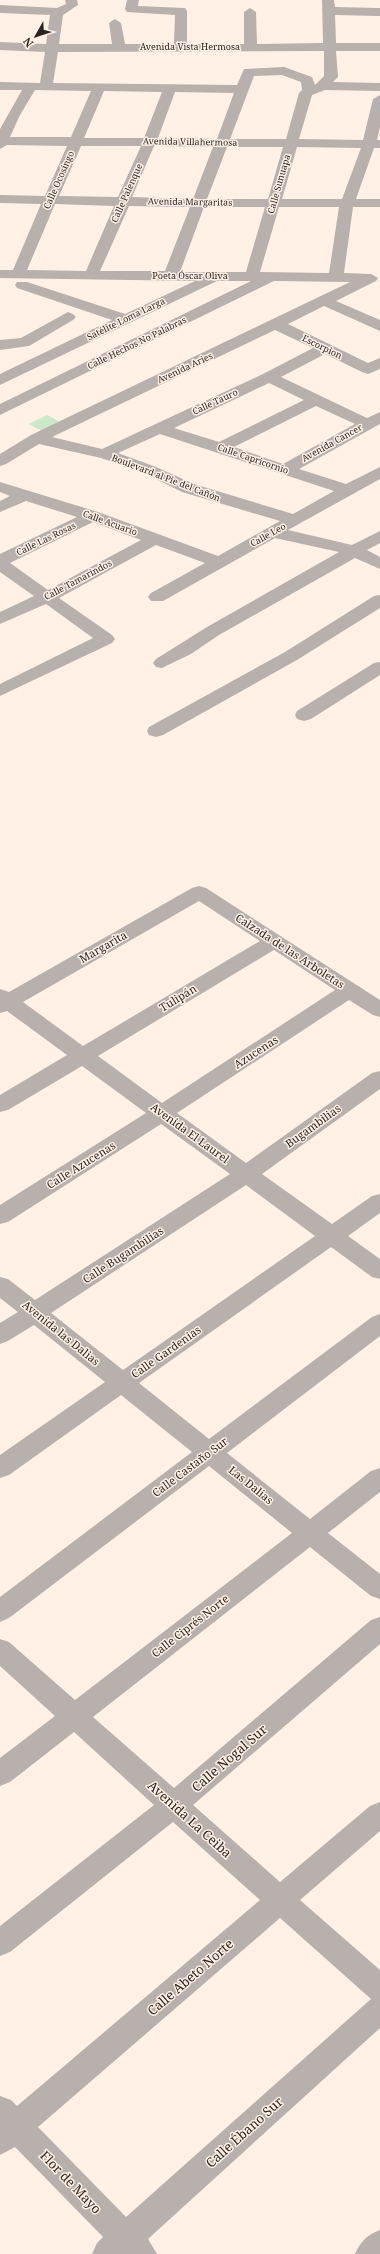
<svg xmlns="http://www.w3.org/2000/svg" width="380" height="2254" viewBox="0 0 380 2254" font-family="'Noto Serif',serif">
<style>
.green{fill:#cde8c8}
.lines{fill:none;stroke-linecap:round;stroke-linejoin:round}
.minor{fill:#b7b0ac;fill-rule:evenodd}
.labels{text-anchor:middle;stroke-width:3;stroke-linejoin:round;paint-order:stroke}
.far-street-label{font-size:9px;fill:#2a2521;stroke:#fff1e6}
.street-label{font-size:11px;fill:#2a2521;stroke:#fff1e6}
.near-street-label{font-size:13px;fill:#2a2521;stroke:#fff1e6}
</style>
<rect width="100%" height="100%" fill="#fff1e6"/>
<path class="green" d="M47 415 62 423 44 432 28 424Z"/>
<g class="lines">
<path class="minor" d="M65 0H77L78 5 63 15 59 44H112L109 23 115 19 121 23 125 44H174L175 15 127 12 125 9 127 0H139L138 6 185 8 187 11V44H244V12L250 8 256 12 257 44 323 43 322 0H334L335 7 380 8V16L335 15 336 43H380V51H336L338 77 333 82 380 83V91L325 90 312 95 299 139 363 140 373 99 380 95V127L377 140H380V148H374L356 199H380V207H353L344 273 371 274 378 278 376 281 336 301 380 320V331L324 306 288 324 368 363 380 358V369L368 374 362 372 325 354 281 377 367 418 380 412V424L299 469 346 484 380 467V479L288 530 352 545 380 531V543L367 550 380 557V569L355 558 219 635 191 654 162 668 156 667 153 663 156 659 207 627 339 552 275 538 163 601H151L148 597 151 593 205 563 156 545 59 598 112 635 115 639 112 643 0 696V684L93 638 46 604 0 624V612L34 596 0 572V554L77 517 26 501 0 512V501L10 496 0 492V482L98 512 218 556 280 521 182 492 144 473 101 458 39 444 6 464 0 466V454L31 435 350 282 274 281 0 415V404L251 281H217L0 385V374L112 320 17 288 15 285 17 282H27L125 314 195 281 0 278V270H13L41 204 0 203V195L45 196 67 146 7 145 0 149V129L22 90H0V82L40 83 45 52 0 50V42L46 44 50 15 0 13V5L57 8 66 4ZM324 51V76L315 85 312 77 284 67 244 69 237 85 53 83 58 52ZM282 75 301 82 302 90 299 93 286 139H230L254 76ZM35 90 91 91 71 137H10L20 115ZM104 91 162 92 144 138H84ZM175 92 234 93 217 139 158 138ZM81 146H141L118 197 59 196ZM154 146 213 147 193 199 132 197ZM227 147H283L268 199H207ZM297 147 361 148 342 199H282ZM55 204 114 206 86 271 27 270ZM129 206 190 207 165 271H100ZM204 207H265L246 272H180ZM279 207H339L329 273 260 272ZM275 330 313 348 263 374 102 449 52 437ZM269 383 304 400 219 442 174 428ZM316 406 355 424 283 464 234 447ZM160 434 334 491 293 514 194 484 156 467 118 453ZM93 522 141 540 48 590 10 563Z
M68 312 73 314 76 317 73 320 29 346 0 350V340L21 338Z
M380 595V608L297 660 163 735 156 737 149 735 147 731 149 727 285 652 374 596Z
M380 662V675L311 719 304 721 297 719 295 715 297 711 374 663Z
M199 886 206 888 380 1000V1017L373 1015 349 1000 177 1113 246 1163 372 1073 380 1071V1089L262 1174 332 1224 372 1196 380 1194V1213L348 1236 380 1259V1279L372 1277 331 1247 139 1383 209 1439 372 1317 380 1314V1336L227 1453 310 1519 371 1471 380 1468V1492L328 1533 380 1574V1599L371 1596 310 1547 93 1717 174 1788 371 1620 380 1617V1644L193 1805 280 1882 370 1806 380 1802V1831L300 1900 380 1970V2028L148 2239 157 2254H92L97 2243 103 2237 15 2147 0 2155V2096L11 2100 17 2106 260 1900 173 1822 10 1952 0 1956V1926L154 1805 74 1732 10 1782 0 1786V1758L55 1716 0 1666V1639L9 1642 75 1700 292 1533 209 1466 9 1618 0 1622V1597L192 1452 121 1395 9 1475 0 1478V1455L105 1382 34 1325 8 1341 0 1344V1323L18 1312 0 1298V1277L8 1279 35 1300 230 1174 161 1124 8 1222 0 1224V1205L146 1113 82 1066 8 1110 0 1112V1095L67 1055 7 1011 0 1013V989L9 992 192 888ZM199 901 260 941 83 1046 23 1002ZM274 950 335 990 162 1103 98 1056ZM246 1185 315 1236 123 1370 51 1313ZM280 1918 371 1999 126 2217 38 2127Z
M380 2230V2254H355C361 2241 367 2235 380 2230Z"/>
</g>
<g class="labels">
<g class="far-street-label">
<text x="190" y="50">Avenida Vista Hermosa</text>
<text transform="translate(190 142) rotate(1)" y="3">Avenida Villahermosa</text>
<text transform="translate(59 180) rotate(-66)" y="3">Calle Ocosingo</text>
<text transform="translate(279 184) rotate(-74)" y="3">Calle Sunuapa</text>
<text transform="translate(127 193) rotate(-66)" y="3">Calle Palenque</text>
<text transform="translate(190 202) rotate(1)" y="3">Avenida Margaritas</text>
<text x="190" y="279">Poeta Óscar Oliva</text>
<text transform="translate(126 319) rotate(-26)" y="3">Satélite Loma Larga</text>
<text transform="translate(137 343) rotate(-26)" y="3">Calle Hechos No Palabras</text>
<text transform="translate(322 347) rotate(26)" y="3">Escorpion</text>
<text transform="translate(185 368) rotate(-25)" y="3">Avenida Aries</text>
<text transform="translate(215 402) rotate(-25)" y="3">Calle Tauro</text>
<text transform="translate(332 443) rotate(-29)" y="3">Avenida Cancer</text>
<text transform="translate(253 459) rotate(19)" y="3">Calle Capricornio</text>
<text transform="translate(166 478) rotate(21)" y="3">Boulevard al Pie del Cañón</text>
<text transform="translate(110 523) rotate(20)" y="3">Calle Acuario</text>
<text transform="translate(268 535) rotate(-29)" y="3">Calle Leo</text>
<text transform="translate(46 539) rotate(-26)" y="3">Calle Las Rosas</text>
<text transform="translate(78 580) rotate(-28)" y="3">Calle Tamarindos</text>
</g>
<g class="street-label">
<text transform="translate(103 947) rotate(-30)" y="4">Margarita</text>
<text transform="translate(290 951) rotate(33)" y="4">Calzada de las Arboletas</text>
<text transform="translate(178 998) rotate(-31)" y="4">Tulipán</text>
<text transform="translate(256 1052) rotate(-33)" y="4">Azucenas</text>
<text transform="translate(313 1126) rotate(-36)" y="4">Bugambilias</text>
<text transform="translate(190 1133) rotate(36)" y="4">Avenida El Laurel</text>
<text transform="translate(81 1165) rotate(-32)" y="4">Calle Azucenas</text>
<text transform="translate(123 1255) rotate(-33)" y="4">Calle Bugambilias</text>
<text transform="translate(61 1333) rotate(39)" y="4">Avenida las Dalias</text>
<text transform="translate(166 1352) rotate(-35)" y="4">Calle Gardenias</text>
<text transform="translate(190 1467) rotate(-37)" y="4">Calle Castaño Sur</text>
<text transform="translate(251 1485) rotate(39)" y="4">Las Dalias</text>
<text transform="translate(190 1626) rotate(-38)" y="4">Calle Ciprés Norte</text>
</g>
<g class="near-street-label">
<text transform="translate(229 1758) rotate(-41)" y="5">Calle Nogal Sur</text>
<text transform="translate(190 1819) rotate(42)" y="5">Avenida La Ceiba</text>
<text transform="translate(190 1977) rotate(-41)" y="5">Calle Abeto Norte</text>
<text transform="translate(244 2132) rotate(-42)" y="5">Calle Ébano Sur</text>
<text transform="translate(71 2182) rotate(46)" y="5">Flor de Mayo</text>
</g>
</g>
<g transform="translate(36 36) rotate(231)" stroke="#fff1e6" stroke-width="3" paint-order="stroke">
<path d="M0-3L7 15L0 10L-7 15Z" fill="#2a2521"/>
<text y="-6" font-size="11" font-weight="bold" text-anchor="middle" fill="#2a2521">N</text>
</g>
</svg>
